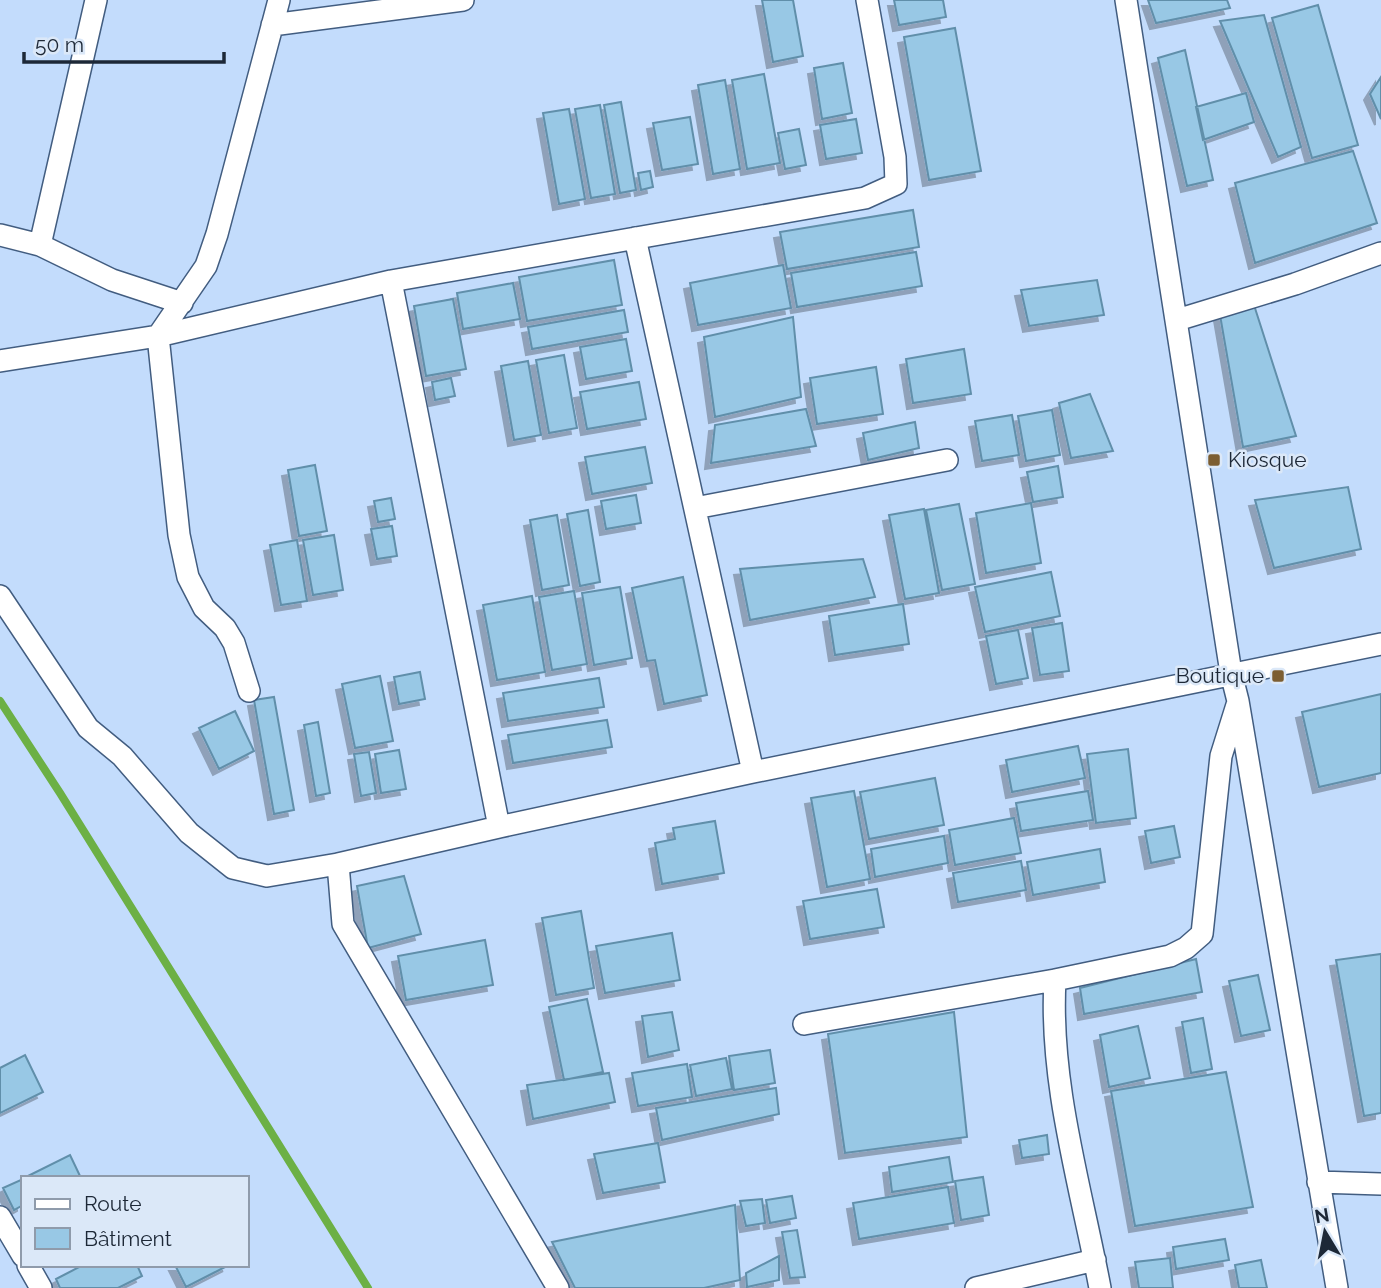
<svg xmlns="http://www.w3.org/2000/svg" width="1381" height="1288" viewBox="0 0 1381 1288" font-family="Raleway,sans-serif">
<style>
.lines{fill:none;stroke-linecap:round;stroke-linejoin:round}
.stream{stroke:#6cb045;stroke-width:8}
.building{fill:#98c8e5;stroke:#618faa;stroke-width:2;filter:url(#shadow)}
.street-casing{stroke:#425d80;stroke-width:24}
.street{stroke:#fff;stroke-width:21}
.poi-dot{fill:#7c5e32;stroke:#dbe8f8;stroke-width:2.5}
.labels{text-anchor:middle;stroke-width:5;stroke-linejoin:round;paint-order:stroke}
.poi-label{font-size:21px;fill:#1d2837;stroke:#dbe8f8;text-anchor:start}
</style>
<defs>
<filter id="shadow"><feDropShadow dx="-6" dy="6" stdDeviation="0" flood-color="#0004"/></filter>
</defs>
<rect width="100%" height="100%" fill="#c3dcfc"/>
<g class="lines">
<path class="stream" d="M0 701 60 793 368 1288"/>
</g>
<path class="building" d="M762 0H793L803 56 773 62Z
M894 0H943L946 17 899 25Z
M1148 0H1227L1230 8 1156 23Z
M1318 5 1358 145 1312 158 1272 18Z
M1264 15 1301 147 1278 157 1220 21Z
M955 28 981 171 929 180 904 37Z
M1185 50 1213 180 1187 186 1158 58Z
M843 63 852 113 822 119 814 68Z
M764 74 780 163 747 169 732 80Z
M1381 77V119L1370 94Z
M725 80 740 169 713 174 698 85Z
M1246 93 1254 122 1203 140 1196 107Z
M621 102 636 190 620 193 604 105Z
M600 105 615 194 591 198 575 109Z
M569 109 585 199 559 204 543 113Z
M690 117 698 164 662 170 653 123Z
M856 119 862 153 826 159 820 125Z
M799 129 806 165 785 169 778 133Z
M1353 151 1377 223 1255 263 1235 183Z
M650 171 653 187 641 190 638 173Z
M913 210 919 247 787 269 780 232Z
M916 252 922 286 797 307 791 273Z
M614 260 622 305 527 321 519 277Z
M783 265 791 308 698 325 690 283Z
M1097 280 1104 315 1029 326 1021 290Z
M513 283 520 319 463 329 457 293Z
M453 299 466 369 426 376 414 306Z
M1254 305 1296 436 1243 447 1220 315Z
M624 310 628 332 532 349 528 327Z
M793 317 801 397 715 417 704 337Z
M626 339 632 371 586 379 580 347Z
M964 349 971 394 913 403 906 359Z
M564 355 577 428 549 433 536 360Z
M528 361 541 435 514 440 501 366Z
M876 367 883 414 817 424 810 378Z
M451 378 455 396 435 400 432 382Z
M639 382 646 419 587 429 580 392Z
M1090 394 1113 451 1071 458 1059 403Z
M806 409 816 446 711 463 715 425Z
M1052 410 1060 455 1026 461 1018 416Z
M1012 415 1019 455 982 461 975 421Z
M915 422 919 448 868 460 863 433Z
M645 447 652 483 592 494 585 457Z
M315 465 327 531 299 536 288 470Z
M1058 466 1063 497 1033 502 1027 472Z
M1348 487 1361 549 1274 568 1255 500Z
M636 495 641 523 606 529 601 501Z
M391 498 395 519 378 522 374 501Z
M1031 503 1041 563 986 573 976 513Z
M959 504 975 584 942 590 926 510Z
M924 509 939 593 905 599 889 515Z
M588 510 600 582 580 586 567 514Z
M557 515 569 585 542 590 530 520Z
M392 526 397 556 377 559 371 529Z
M334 535 343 590 313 595 303 540Z
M297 540 307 601 281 605 270 545Z
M863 559 875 597 750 620 740 569Z
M1051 572 1060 616 985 632 975 587Z
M683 577 707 695 664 704 655 660 647 661 632 588Z
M620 587 632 658 594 665 582 593Z
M574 591 587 664 552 670 539 597Z
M532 596 545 672 497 680 483 605Z
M903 604 909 644 835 655 829 616Z
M1062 623 1069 671 1040 675 1032 628Z
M1018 630 1028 678 996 684 986 636Z
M420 672 425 699 399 704 394 677Z
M380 676 393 741 355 748 342 684Z
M599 678 604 707 508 721 503 693Z
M1381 694V773L1319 787 1302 712Z
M274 697 294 810 274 814 254 700Z
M235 711 254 751 219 769 199 728Z
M607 720 612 747 513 763 508 735Z
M318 722 330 793 316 796 304 725Z
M1078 746 1085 778 1012 792 1006 760Z
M1128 749 1136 818 1096 823 1087 754Z
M399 750 406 789 381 793 375 754Z
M369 752 376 793 361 796 354 754Z
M935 778 944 825 869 839 860 792Z
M854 791 870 879 827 887 811 798Z
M1088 791 1093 820 1021 831 1016 803Z
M1014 818 1021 853 955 865 949 830Z
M715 821 724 873 662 884 655 843 675 839 673 828Z
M1174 826 1180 857 1151 863 1145 831Z
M944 836 948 863 875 877 871 849Z
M1100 849 1105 882 1033 895 1027 862Z
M1021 861 1026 890 958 902 953 873Z
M404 876 421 934 368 948 357 886Z
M877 889 884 927 810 939 803 901Z
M581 911 594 988 556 995 542 918Z
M672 933 680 980 605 993 596 946Z
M485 940 493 985 406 1000 398 956Z
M1381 954V1113L1364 1116 1336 960Z
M1196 959 1202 992 1084 1014 1080 988Z
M1258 975 1270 1030 1241 1036 1229 981Z
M587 999 603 1072 564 1080 549 1007Z
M672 1012 679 1050 648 1057 642 1016Z
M954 1012 967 1137 845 1153 828 1034Z
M1203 1018 1212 1069 1191 1073 1182 1022Z
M1138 1026 1150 1078 1109 1087 1100 1035Z
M770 1050 775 1083 734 1090 729 1056Z
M25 1055 43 1092 0 1113V1068Z
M726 1058 732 1089 696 1096 690 1065Z
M687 1064 692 1097 638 1106 632 1073Z
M1226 1072 1253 1207 1135 1226 1111 1091Z
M609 1073 615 1102 533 1119 527 1085Z
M776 1088 779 1114 662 1140 656 1108Z
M1047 1135 1049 1154 1022 1158 1019 1140Z
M658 1143 665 1182 603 1193 594 1154Z
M70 1155 80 1176 77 1178H24Z
M949 1157 953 1182 892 1192 889 1167Z
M983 1177 989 1215 961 1220 955 1181Z
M23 1179V1205L14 1210 3 1188Z
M948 1187 954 1223 859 1239 853 1203Z
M792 1196 796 1218 770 1223 766 1200Z
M762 1199 765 1223 746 1226 740 1201Z
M735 1205 740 1280 704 1288H575L552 1242Z
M797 1230 805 1277 790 1278 782 1232Z
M1225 1239 1229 1260 1176 1269 1173 1247Z
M779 1256V1280L747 1287 746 1273Z
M1170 1258 1173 1288H1139L1135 1262Z
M1261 1260 1267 1288H1239L1235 1265Z
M83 1265H137L142 1276 118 1288H60L56 1279Z
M175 1265H229L186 1287Z"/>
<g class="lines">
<defs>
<path id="street" d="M1126 0 1231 673 1238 701 1337 1288
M272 25 463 0
M0 235 40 245 112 280 182 303
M635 238 753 772
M40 245 96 0
M391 281 499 827 338 864 343 924 558 1288
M1177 320 1295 284 1381 253
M0 361 158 336 391 281 865 198 896 184 895 157 867 0
M695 508 947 460
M0 596 88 728 122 756 189 833 233 868 267 876 338 864
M249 691 234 643 225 628 204 608 188 577 179 535 158 336 206 266 217 234 279 0
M499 827 753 772 1381 644
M804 1024 1055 980
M1318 1182 1381 1184
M0 1217 23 1256
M28 1265 41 1288
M976 1288 1095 1260
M1100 1288C1081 1187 1049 1083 1055 980L1170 956 1186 948 1202 934 1221 756 1237 705"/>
</defs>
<use href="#street" class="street-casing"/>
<use href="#street" class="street"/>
</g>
<g class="poi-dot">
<rect x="1207" y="453" width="14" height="14" rx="3.5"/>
<rect x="1271" y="669" width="14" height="14" rx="3.5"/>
</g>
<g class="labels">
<g class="poi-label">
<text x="1228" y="467">Kiosque</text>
<text x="1264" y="683" text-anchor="end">Boutique</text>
</g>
</g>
<rect x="21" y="1176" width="228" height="91" fill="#dbe8f8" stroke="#8f9bab" stroke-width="2"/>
<rect x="35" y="1199" width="35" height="10" fill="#ffffff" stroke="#8f9bab" stroke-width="2"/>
<text x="84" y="1211" font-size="21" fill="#1d2837">Route</text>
<rect x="35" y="1228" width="35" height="21" fill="#98c8e5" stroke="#8f9bab" stroke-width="2"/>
<text x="84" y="1246" font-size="21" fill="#1d2837">Bâtiment</text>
<g transform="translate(1325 1232) rotate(350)" stroke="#dbe8f8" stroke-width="5" paint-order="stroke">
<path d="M0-5L12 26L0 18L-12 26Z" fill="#1d2837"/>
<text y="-10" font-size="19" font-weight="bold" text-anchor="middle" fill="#1d2837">N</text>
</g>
<path d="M24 52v10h200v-10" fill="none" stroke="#1d2837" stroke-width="3.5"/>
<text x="35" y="52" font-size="21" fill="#1d2837" stroke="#dbe8f8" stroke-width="5" paint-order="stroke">50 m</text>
</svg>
